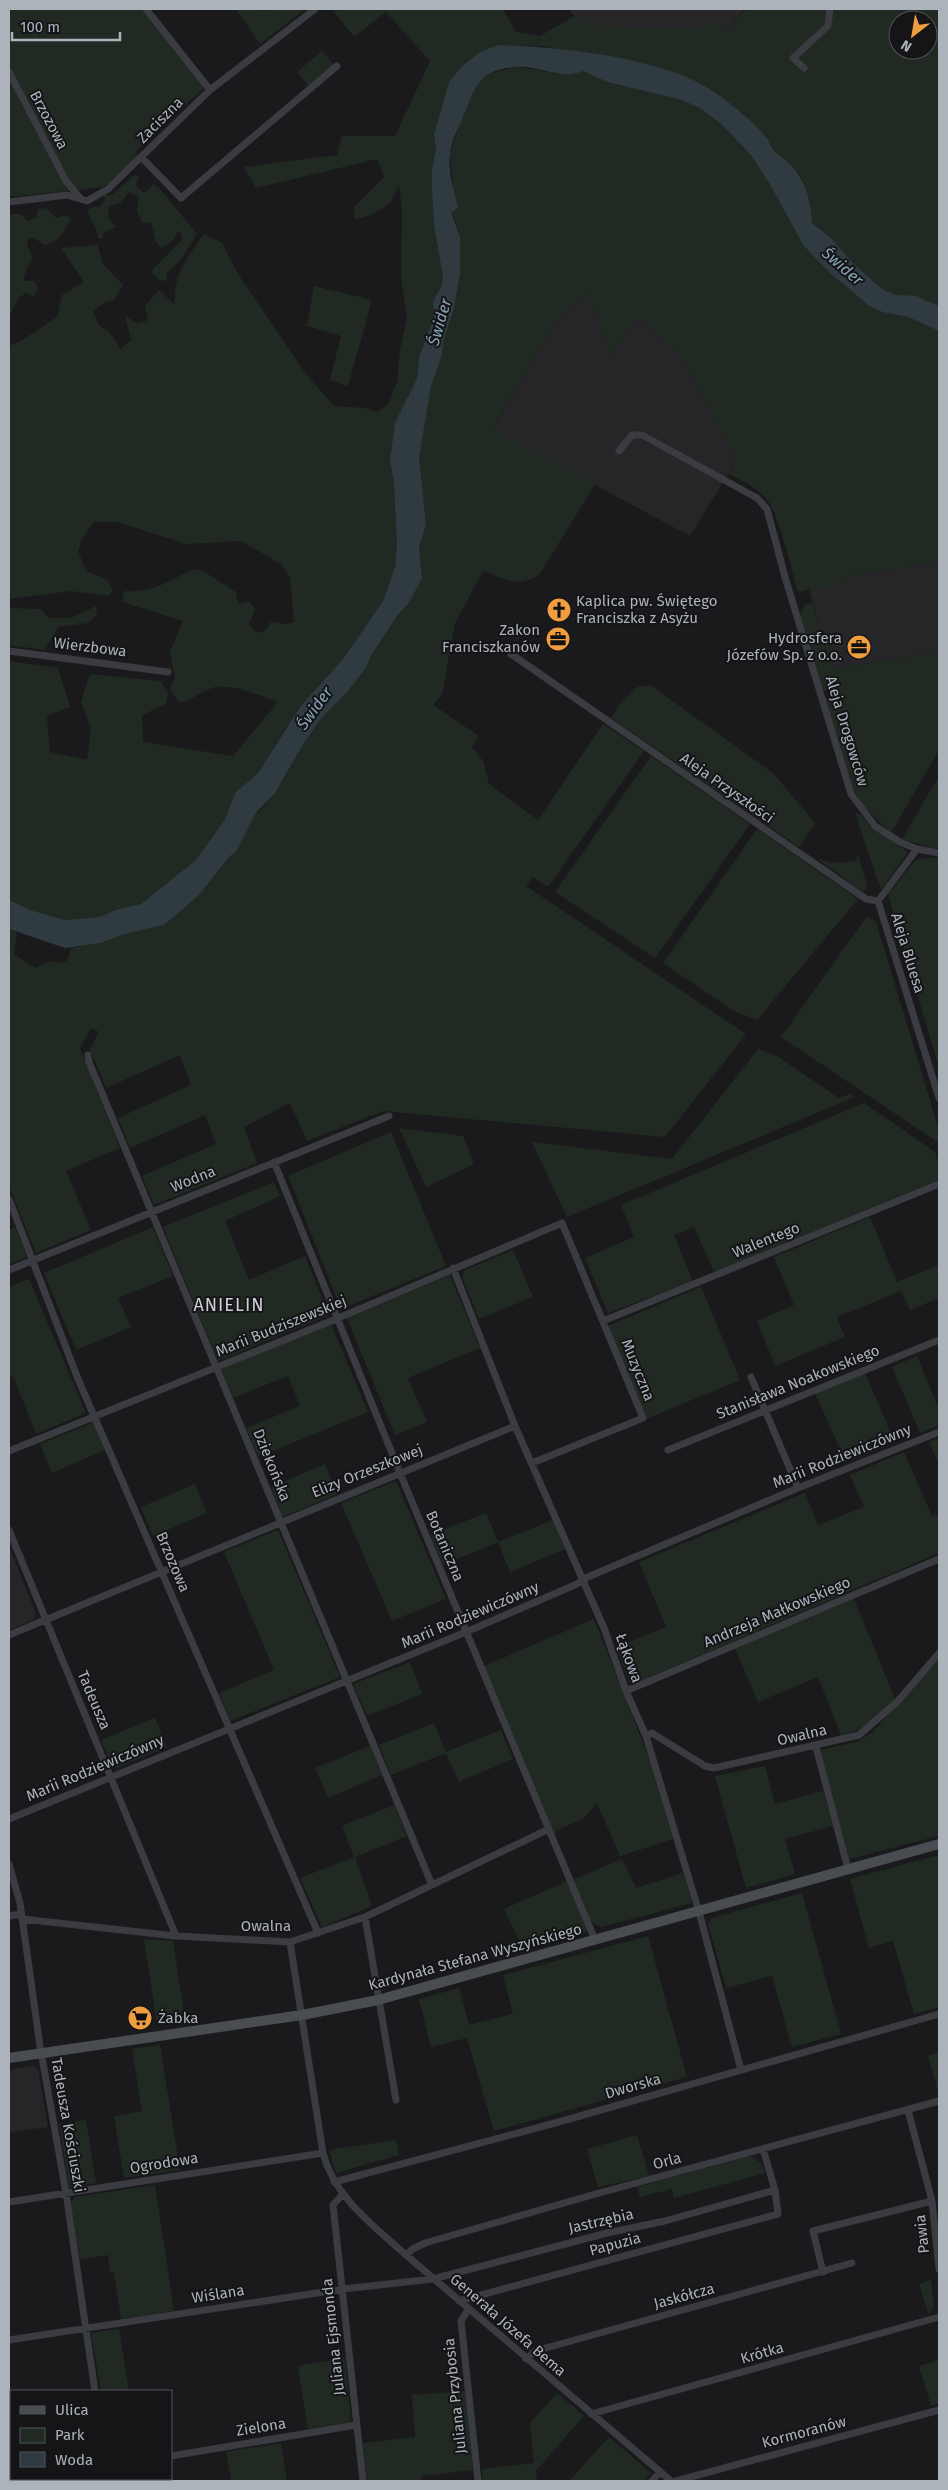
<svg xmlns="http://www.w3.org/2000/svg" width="948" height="2490" viewBox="0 0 948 2490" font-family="'Fira Sans',sans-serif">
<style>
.built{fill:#262629}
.green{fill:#212a22;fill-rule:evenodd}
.water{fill:#2f3b40}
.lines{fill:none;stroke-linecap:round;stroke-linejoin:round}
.minor{stroke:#3b3c41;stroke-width:7}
.secondary{stroke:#494c51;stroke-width:10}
.labels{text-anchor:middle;stroke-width:4;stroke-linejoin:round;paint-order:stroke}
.street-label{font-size:15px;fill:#acb3bb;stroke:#151517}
.poi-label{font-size:15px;fill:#acb3bb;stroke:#151517;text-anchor:start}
.water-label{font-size:16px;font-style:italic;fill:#85a5b5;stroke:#151517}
.quarter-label{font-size:18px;letter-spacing:1px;fill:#cdd1d7;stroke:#151517}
</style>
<rect width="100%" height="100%" fill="#1a1a1c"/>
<path class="built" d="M569 9H745L698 59 586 34Z
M589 292 610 355 639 317 681 356 737 460 690 536 492 430 555 323Z
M939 562V652L831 669 809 589 843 583 849 576Z
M9 1546 36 1614 33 1620 9 1630Z
M33 2066 38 2069 48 2127 9 2132V2070Z"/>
<path class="green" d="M9 9H142L204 88 136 151 139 162 103 187 9 197Z
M236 9H261L264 11 268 9H305L260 44Z
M332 9H503L516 32 540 36 574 16 589 25 689 29 707 23 726 30 746 9H939V306L926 300 896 295 882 289 853 263 830 237 812 223 806 189 800 175 787 160 775 153 766 137 741 114 702 84 672 72 623 60 543 46 498 45 480 52 461 67 449 82 434 134 436 148 432 169V192L434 225 443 277 441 287 433 301 434 317 419 357 417 378 408 396 392 444 391 469 394 485 397 544 395 567 383 601 343 659 318 687 282 734 258 773 247 782 224 821 196 860 141 904 118 909 100 917 65 920 30 910 9 900V661L58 668 70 707 47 716 50 752 87 760 91 729 81 702 90 674 161 681 168 693 166 704 142 715 143 742 233 756 278 702C262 696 228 682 212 688 200 692 192 700 179 703L170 689 175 678 170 652 183 621 122 602 124 591C149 594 171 581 192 569L203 571 236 592 238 604 249 601 255 610 249 624 257 633 265 631 271 622 285 624 294 622 290 577 282 565 241 541 186 544 118 522H94L82 539 78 551 86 571 107 580 113 590 108 596 71 591 9 599V346L21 341 57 317 62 295 84 282 61 248 98 245 102 263 123 285 114 300 105 302 93 311 99 326 108 330 121 349 131 340 125 316 138 324 148 320 145 306 159 290 175 305C173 274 187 258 204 234L222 243 238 274 306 374 334 406 364 408 378 412 389 403 397 382 400 350 407 318 401 278 402 210 399 185 391 202 373 214 355 220 354 207 384 177 377 159 256 188 244 167 337 155 342 136H395L430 61 386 12 354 37ZM898 20H928V50H898Z
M322 51 334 65 309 86 297 72Z
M516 67C537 68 566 79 583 71L607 82 682 100 701 109 721 124 751 155 771 186 803 245 831 274 868 305 882 312 908 317 939 331V562L849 576 843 583 798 592C792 571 779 514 767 500 757 487 742 481 729 474L737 460 681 356 639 317 610 355 589 292 555 323 492 429 595 484 540 574C518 589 505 578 483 571L455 623 442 694 433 705 479 736 472 747 483 761 489 784 538 820 603 724 644 751 548 887 533 877 526 886 746 1034 665 1137 383 1111 307 1141 290 1103 244 1127 257 1163 154 1205 142 1176 216 1144 205 1115 130 1148 118 1118 191 1085 180 1055 106 1088 90 1049 99 1032 91 1028 80 1048 120 1148 66 1171 91 1230 36 1253 9 1186V929L17 933 14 954 35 968 49 961 60 963 67 961 71 948 101 943 125 934 163 925 199 895 230 856 236 852 255 814 263 808 284 778 304 743 320 720 348 691 366 668 371 656 397 616 409 603 422 578 419 547 426 525 418 457 431 386 442 355 443 342 454 308 460 274V237L456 223 451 212 453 188 450 154 467 103 480 80 491 73Z
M134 175 139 177 136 185 142 192H146L153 184 159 188 197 234 180 261 167 273 166 281 159 280 152 273 153 269 182 240V233L177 232 173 241 161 248 156 242 151 222 142 223 137 211 139 196 128 193 120 203 109 206 108 218 116 227 103 233V238L98 239C99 228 90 222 88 211L92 207H100L105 200 103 195H112Z
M46 208 56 218 66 215 71 220C64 231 58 243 44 245L33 237 28 239 27 244 33 259 27 268 23 281H35L38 289 34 296 26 293 18 298 9 318V214H20L28 221 36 218 38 209Z
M314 286 372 300 348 386 330 380 341 336 307 326Z
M812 602 831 669 939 652V750L891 833 862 804 854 791 825 698 839 694 836 688 823 691 800 614 805 605Z
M96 606 97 615 88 623 58 627 45 650 9 645V608L41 609 49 618H71Z
M650 685 773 773 815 823 799 847 611 718 618 706 637 687Z
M651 756 750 824 655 958 555 892Z
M939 776V847L933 848 902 839Z
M855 813 860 814 869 825 908 852 881 890Z
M757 829 858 899 757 1020 734 1011 663 963Z
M858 854 867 886 863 892 818 859 832 863 855 861Z
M924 858H939V1068L888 894 915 861Z
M867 916 876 922 939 1130V1143L781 1037Z
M758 1049 775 1055 839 1098 850 1094 855 1097 567 1217 532 1142 672 1159Z
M864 1103 935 1152 939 1166V1180L714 1272 694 1227 674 1235 693 1281 608 1313 585 1258 634 1237 621 1205Z
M399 1128 463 1136 474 1164 426 1187Z
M391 1132 446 1266 341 1309 288 1176Z
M274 1182 280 1196 225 1221 249 1280 305 1256 329 1315 218 1361 163 1227Z
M870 1217 897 1282 939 1265V1298L910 1310 901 1291 837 1317 845 1337 775 1366 757 1321 794 1305 774 1257Z
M15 1227 27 1257 9 1264V1230Z
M153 1227 173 1276 118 1298 131 1327 76 1350 44 1273Z
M513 1250 533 1297 479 1319 462 1277 465 1270Z
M450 1275 480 1348 408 1378 427 1422 395 1435 347 1318Z
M29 1279 86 1413 36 1434 13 1376 9 1377V1287Z
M701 1287 740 1380 646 1419 607 1326Z
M331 1324 368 1412 258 1457 246 1428 300 1406 288 1376 233 1398 221 1369Z
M917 1356 939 1410V1425L920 1433 892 1367Z
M865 1373 895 1442 846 1462 815 1393Z
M94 1422 105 1450 52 1473 40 1444Z
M939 1438V1465L929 1442Z
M904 1452 932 1516 939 1514V1553L631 1685 616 1647 666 1627 639 1562 805 1493 818 1525 864 1507 850 1475Z
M325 1464 337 1494 283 1517 271 1487Z
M396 1481 446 1599 392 1621 341 1503Z
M195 1484 207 1513 153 1536 141 1507Z
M486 1513 498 1542 553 1520 565 1549 510 1572 498 1542 443 1565 430 1535Z
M278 1530 340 1677 230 1721 219 1693 274 1670 224 1552Z
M854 1599 895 1699C879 1714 864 1731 841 1735L818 1677 758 1702 735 1648Z
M594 1619 650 1761 673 1839 620 1856 597 1803 584 1818 556 1831 554 1838 484 1666Z
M939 1657V1836L849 1859 820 1750 856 1742 873 1732Z
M410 1662 422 1694 367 1716 353 1684Z
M155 1718 167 1747 116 1768 112 1766 101 1740Z
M434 1723 446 1752 501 1730 513 1759 459 1782 446 1753 391 1775 379 1745Z
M370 1746 382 1775 328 1798 315 1768Z
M765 1766 775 1804 823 1791 833 1826 785 1839 795 1874 746 1888 715 1776Z
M394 1805 407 1836 355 1857 372 1906 322 1927 300 1878 354 1857 342 1826Z
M939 1855V2007L914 2014 893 1941 869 1948 850 1879Z
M622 1859 636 1888 683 1873 692 1903 601 1927 591 1922 572 1880Z
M567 1881 589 1931 523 1948 504 1909Z
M802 1893 841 2034 792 2047 772 1976 726 1988 708 1924 712 1918Z
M648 1936 687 2077 494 2131 467 2038 431 2047 419 1999 459 1988 469 2025 513 2014 503 1975Z
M144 1939 173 1941 185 2020 157 2025Z
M160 2045 180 2170 124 2178 114 2116 142 2111 132 2049Z
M939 2052V2095L928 2056Z
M86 2120 96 2183 69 2187 59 2124Z
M637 2135 649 2176 598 2187 587 2149Z
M396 2140 399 2155 336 2173 329 2150Z
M750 2156 761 2163 765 2173 674 2198 672 2189 640 2197 637 2187Z
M155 2185 174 2311 121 2319 114 2272H110L108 2255 80 2259 71 2203 75 2197Z
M931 2280 934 2307 929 2315 919 2284Z
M119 2329 129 2391H101L91 2333Z
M345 2358 351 2422 308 2429 298 2366Z
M939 2360V2404L931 2406 919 2366Z
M465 2391 473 2470 421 2476V2481H367L363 2443 415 2437 412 2395Z
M557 2393 584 2416 536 2471 537 2481H483L482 2469 534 2463 530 2423Z
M609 2437 651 2473 644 2481H569Z
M281 2443 287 2481H231L226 2452Z
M113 2479H161L162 2481H113Z"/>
<path class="water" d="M498 45C554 46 652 57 701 84 721 95 752 120 766 137 770 141 771 148 776 153 779 156 784 158 788 162 805 178 811 200 812 223L830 237 853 263 882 289 896 295 916 296 939 306V331L908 317 882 312 868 305 831 274 803 245 771 186 751 155 721 124 701 109 682 100 607 82 583 71C561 81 539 64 515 67 475 71 475 90 461 122 456 133 451 143 450 155 448 173 454 191 458 208L451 212 460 237V274L454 308 443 342 442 355 431 386 419 457 426 525 419 547 422 578 409 603 397 616 371 656 366 668 348 691 320 720 304 743 275 793 255 814 236 852 230 856 199 895 164 925 125 934 101 943 65 948 9 929V900L30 910 65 920 100 917 118 909 141 904 196 860 224 821 236 792 258 773 300 707 343 659 383 601 395 567 397 544 394 485 390 461 395 423 417 378 419 357 434 317 433 301 441 287 443 277 434 225 432 192V169L436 148 434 134 449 82 461 67 480 52Z"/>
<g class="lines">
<path class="minor" d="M146 9 210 90
M804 68 793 58 828 26 830 9
M9 72 66 181 81 199
M141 157 181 198 337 66
M9 202 67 195 87 201 108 189 210 90 315 9
M619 451 632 435H642L757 498 767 509 785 577 851 794 875 826 900 842 917 849 939 853
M9 651 168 672
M511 654 866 899 878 901 917 849
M878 901 939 1098
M88 1055 89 1062 432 1885
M274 1162 400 1473 595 1940
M9 1199 78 1379 318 1933
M453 1268 515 1426 604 1628 626 1691 646 1736 699 1912 741 2070
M9 1270 389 1116
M603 1321 939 1184
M751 1377 798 1488
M668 1450 939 1340
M9 1451 336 1319 562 1223 643 1418 532 1463
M9 1530 176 1936
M9 1635 515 1426
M626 1691 939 1559
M646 1736 652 1733 705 1766 714 1768 859 1735 897 1702 939 1653
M816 1747 848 1869
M9 1819 466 1632 577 1584 583 1579 798 1488 939 1432
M9 1864 20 1903 40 2046 66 2193 95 2391
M9 1916 21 1914
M365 1917 396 2100
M22 1919 176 1936 290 1942 365 1917 547 1830
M290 1942 323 2153C334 2197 374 2226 406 2255L671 2481
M908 2110 932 2201 939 2269
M334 2182 555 2123 939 2014
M343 2194 333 2205 363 2481
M9 2202 323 2153
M406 2255 413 2249 425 2243 592 2195 939 2101
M823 2272 813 2231 932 2201
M459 2301 778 2214 775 2190 763 2149
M468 2310 461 2321 478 2481
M9 2340 343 2289 433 2279 607 2233 665 2221 775 2190
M526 2359 535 2351 852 2263
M591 2414 939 2317
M171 2456 356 2425
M109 2479V2481
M10 2481 26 2479
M652 2481 660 2472
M676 2481 939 2410"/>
<path class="secondary" d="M9 2058 302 2015 378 2000 939 1844"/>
</g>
<defs>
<symbol id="church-disc" viewBox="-11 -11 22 22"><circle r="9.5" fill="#ef9d3e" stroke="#151517"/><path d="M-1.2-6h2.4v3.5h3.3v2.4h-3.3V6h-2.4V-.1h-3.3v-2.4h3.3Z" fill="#111"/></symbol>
<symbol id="office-disc" viewBox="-11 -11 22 22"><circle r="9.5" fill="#ef9d3e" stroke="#151517"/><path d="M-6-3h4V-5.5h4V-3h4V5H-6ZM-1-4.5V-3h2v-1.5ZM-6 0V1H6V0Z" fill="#111"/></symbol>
<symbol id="supermarket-disc" viewBox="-11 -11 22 22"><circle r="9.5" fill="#ef9d3e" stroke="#151517"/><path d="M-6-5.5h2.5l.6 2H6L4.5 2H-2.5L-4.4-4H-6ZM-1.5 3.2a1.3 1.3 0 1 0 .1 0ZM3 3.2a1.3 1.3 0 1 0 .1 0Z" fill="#111"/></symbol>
</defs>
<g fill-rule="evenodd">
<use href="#church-disc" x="545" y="596" width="28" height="28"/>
<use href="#office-disc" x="544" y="625" width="28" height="28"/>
<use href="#office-disc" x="845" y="633" width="28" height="28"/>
<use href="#supermarket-disc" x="126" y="2004" width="28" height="28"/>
</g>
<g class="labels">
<g class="street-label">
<text transform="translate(49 120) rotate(62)" y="5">Brzozowa</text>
<text transform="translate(160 120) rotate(-45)" y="5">Zaciszna</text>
<text transform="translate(90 647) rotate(7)" y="5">Wierzbowa</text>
<text transform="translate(847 731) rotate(73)" y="5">Aleja Drogowców</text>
<text transform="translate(727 788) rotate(35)" y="5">Aleja Przyszłości</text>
<text transform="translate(908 953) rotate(73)" y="5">Aleja Bluesa</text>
<text transform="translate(193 1179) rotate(-22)" y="5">Wodna</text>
<text transform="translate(766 1240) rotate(-22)" y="5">Walentego</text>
<text transform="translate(281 1326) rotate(-22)" y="5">Marii Budziszewskiej</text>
<text transform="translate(638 1370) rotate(68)" y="5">Muzyczna</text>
<text transform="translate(798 1382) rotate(-22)" y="5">Stanisława Noakowskiego</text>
<text transform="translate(842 1456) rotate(-22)" y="5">Marii Rodziewiczówny</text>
<text transform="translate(272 1465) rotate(68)" y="5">Dziekońska</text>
<text transform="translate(367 1471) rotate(-22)" y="5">Elizy Orzeszkowej</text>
<text transform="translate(445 1546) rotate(67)" y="5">Botaniczna</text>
<text transform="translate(173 1562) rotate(67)" y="5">Brzozowa</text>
<text transform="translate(777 1612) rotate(-23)" y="5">Andrzeja Małkowskiego</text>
<text transform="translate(470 1615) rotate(-23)" y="5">Marii Rodziewiczówny</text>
<text transform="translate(629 1658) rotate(70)" y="5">Łąkowa</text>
<text transform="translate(94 1700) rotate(67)" y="5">Tadeusza</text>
<text transform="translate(802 1735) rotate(-13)" y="5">Owalna</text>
<text transform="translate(95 1768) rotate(-23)" y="5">Marii Rodziewiczówny</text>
<text x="266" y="1931">Owalna</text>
<text transform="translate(475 1957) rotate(-15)" y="5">Kardynała Stefana Wyszyńskiego</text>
<text transform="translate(633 2086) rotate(-16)" y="5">Dworska</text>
<text transform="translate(68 2125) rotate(80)" y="5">Tadeusza Kościuszki</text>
<text transform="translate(667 2161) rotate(-15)" y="5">Orla</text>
<text transform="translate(164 2163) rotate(-9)" y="5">Ogrodowa</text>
<text transform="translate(601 2221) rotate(-13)" y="5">Jastrzębia</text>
<text transform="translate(922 2234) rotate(-96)" y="5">Pawia</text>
<text transform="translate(615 2244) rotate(-15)" y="5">Papuzia</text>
<text transform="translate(218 2294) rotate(-9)" y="5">Wiślana</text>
<text transform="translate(684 2296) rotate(-15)" y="5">Jaskółcza</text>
<text transform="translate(508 2325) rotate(41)" y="5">Generała Józefa Bema</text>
<text transform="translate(333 2337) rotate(-96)" y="5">Juliana Ejsmonda</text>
<text transform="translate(762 2353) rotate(-16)" y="5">Krótka</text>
<text transform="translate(455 2396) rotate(-96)" y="5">Juliana Przybosia</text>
<text transform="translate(261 2427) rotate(-9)" y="5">Zielona</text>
<text transform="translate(804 2432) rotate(-15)" y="5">Kormoranów</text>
</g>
<g class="poi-label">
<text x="576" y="606">Kaplica pw. Świętego<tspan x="576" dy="17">Franciszka z Asyżu</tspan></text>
<text x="540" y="635" text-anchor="end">Zakon<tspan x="540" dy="17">Franciszkanów</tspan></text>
<text x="842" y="643" text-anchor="end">Hydrosfera<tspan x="842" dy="17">Józefów Sp. z o.o.</tspan></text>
<text x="158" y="2023">Żabka</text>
</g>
<g class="water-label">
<text transform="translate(843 266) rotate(41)" y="6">Świder</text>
<text transform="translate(439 322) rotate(-74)" y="6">Świder</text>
<text transform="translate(314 708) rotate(-54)" y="6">Świder</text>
</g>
<g class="quarter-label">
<text x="229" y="1311">ANIELIN</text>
</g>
</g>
<rect width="948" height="2490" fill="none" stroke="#acb3bb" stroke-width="20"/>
<rect x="10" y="2390" width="162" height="90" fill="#151517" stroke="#515459"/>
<rect x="20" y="2406" width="25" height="8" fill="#494c51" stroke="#515459"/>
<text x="55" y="2415" font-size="15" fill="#acb3bb">Ulica</text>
<rect x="20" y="2428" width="25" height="15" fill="#212a22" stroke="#515459"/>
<text x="55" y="2440" font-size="15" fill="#acb3bb">Park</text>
<rect x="20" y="2452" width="25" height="15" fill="#2f3b40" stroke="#515459"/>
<text x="55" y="2465" font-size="15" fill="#acb3bb">Woda</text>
<g transform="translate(913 35) rotate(211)"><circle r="24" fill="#151517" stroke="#515459"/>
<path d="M0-4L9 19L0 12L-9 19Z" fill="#ef9d3e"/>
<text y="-8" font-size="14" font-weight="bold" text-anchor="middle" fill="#acb3bb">N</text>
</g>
<path d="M12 32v8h108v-8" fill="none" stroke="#acb3bb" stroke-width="2.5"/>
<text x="20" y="32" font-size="15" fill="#acb3bb" stroke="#151517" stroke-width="4" paint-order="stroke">100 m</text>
</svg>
